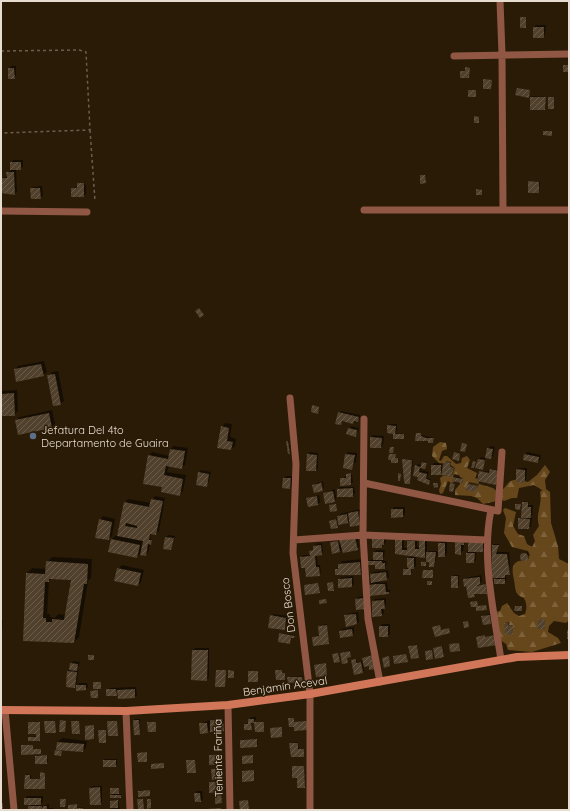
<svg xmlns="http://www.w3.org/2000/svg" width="570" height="811" viewBox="0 0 570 811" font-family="Quicksand,sans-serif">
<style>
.forest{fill:url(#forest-firs)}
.shadow{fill:#0007;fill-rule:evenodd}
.building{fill:url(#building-hatch);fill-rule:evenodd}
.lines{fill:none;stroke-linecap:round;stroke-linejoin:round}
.path{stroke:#6b5e4d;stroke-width:1.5;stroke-dasharray:3 3;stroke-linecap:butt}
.street{stroke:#905745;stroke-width:7}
.secondary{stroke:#d17659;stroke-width:8}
.service-dot{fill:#5c6f8a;stroke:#2a1b07;stroke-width:1.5}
.labels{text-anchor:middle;stroke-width:3;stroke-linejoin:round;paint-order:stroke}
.poi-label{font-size:11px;fill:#e6dcd0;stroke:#2a1b07;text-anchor:start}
.street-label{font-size:11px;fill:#e6dcd0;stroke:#2a1b07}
</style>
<defs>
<pattern id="forest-firs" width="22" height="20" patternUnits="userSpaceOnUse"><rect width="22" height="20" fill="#66471b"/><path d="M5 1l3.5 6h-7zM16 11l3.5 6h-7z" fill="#7c613b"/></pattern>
<pattern id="building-hatch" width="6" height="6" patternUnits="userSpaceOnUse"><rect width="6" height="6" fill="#51412c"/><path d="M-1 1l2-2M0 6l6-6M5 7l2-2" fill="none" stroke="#6a5c4a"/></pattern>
</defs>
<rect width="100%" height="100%" fill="#2a1b07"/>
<path class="forest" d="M440 442 446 443 447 449 442 451 439 460 441 461 444 456H447L456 464 461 463 462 458 467 456 470 460 467 468 477 473 475 478 478 479 479 484 493 488 498 492C506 490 506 481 514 480 518 479 523 481 528 482L537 475 545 465 550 472 545 480 546 489 550 492 551 523 558 546 559 559 569 564V620L566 623 554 621 549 626 548 632 558 638 561 643 532 652 508 650 506 644 500 640 495 612 500 611 502 606 507 603 514 613 519 616 525 614C527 608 527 604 524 598 514 594 516 590 514 580 512 570 510 561 525 560L530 555 528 551 512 547 504 533 506 518 503 510 505 508 516 512 513 526 518 534 524 536 527 544 532 547 535 541 533 535 539 526C535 514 543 504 540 492L542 490 534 485 519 488 517 498H512L504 501 502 500 483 504 477 498 471 496 455 495V490L460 484 461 479 459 475 454 474 453 476 454 482 451 483 448 481 443 493 440 494 439 490 441 484 440 478 443 476H450L455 468 451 466V462L440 464 432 456 433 447Z"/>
<path class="shadow" d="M536 25H546L545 35 543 37H534V27Z
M11 66H16V76L14 78 9 68Z
M532 96 546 97V108L531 97Z
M13 160H23V167L16 169 17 192 14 194 2 192 1 200V178L8 176 7 173 11 170V163Z
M530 181 540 182 539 192 529 182Z
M79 183H84L86 186V194L84 196 72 189 78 186Z
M42 186 43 195 41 198 31 189 33 187Z
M44 361 47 372 43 375 15 370 18 366Z
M58 371 64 401 60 404 48 376 52 372Z
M17 390 18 411 14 415H1V393L3 391Z
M52 410 55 424 52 427 16 420 20 417Z
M341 411 360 415V419L353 423 343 421 340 424 339 413Z
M225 423 232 424 230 437 236 439 235 446 231 449 218 447 222 427Z
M390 424H397V431L394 433 404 434 403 438H394V433L388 426Z
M351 426 359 428 355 436 348 434Z
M421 433V435L434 438V442L416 440 417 434Z
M373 435 384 436 383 445 381 447 371 437Z
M288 441H289L290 453Z
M174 446 188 448 185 465 181 468 169 466 167 472 186 475 183 491 180 495 163 486 149 456 152 452 169 456 170 449Z
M490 446 495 447 493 456 491 458 486 457 482 469 479 459 481 457 486 458Z
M310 452 318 453V468L316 470 308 455Z
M348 452 357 453 356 462 353 464 346 454Z
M527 452 541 455 540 460 538 462 525 454Z
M404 459H412L413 462 410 483Z
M423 461 427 462 426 467H422L421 470 429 472 427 478 431 479 429 484 426 483 427 479 425 481 419 480 416 466 418 464 422 465Z
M446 461 451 462 450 465 455 467 444 465Z
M434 463H443L440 466 443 468 444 467 454 469 453 474 451 476 432 474V466Z
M519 468H527L526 480 524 482 517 470Z
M491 469 499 470 495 484 480 472 490 471Z
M201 470 211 472 208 484 206 486 199 472Z
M347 473H351L352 476 353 482 351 484 341 479 347 476Z
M286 476H292V485L290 488 283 487 284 478Z
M455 476 463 478V482L454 481Z
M323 481 324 488 323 489 322 482Z
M320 482 321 490 313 485Z
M470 482 479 484 476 491 467 484Z
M340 487H354L355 493 353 496 338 490Z
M335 489 336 499 334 501 324 493Z
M319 495 320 502 318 504 308 498Z
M155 496 165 498 159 531 156 534 151 533 150 539H152L148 553 145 555 140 554 137 557 109 551 112 539 115 536H118L125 502 128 499 151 503Z
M524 501 529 502 528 505H533L532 515 530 517H532L531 526 529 528 519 519 521 517 523 506 520 509 516 504H523Z
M394 507H405V514L403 516 392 510Z
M360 509V524L350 520 339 523 337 527 330 521 338 518 340 514Z
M103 516 115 519 112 536 108 539 100 520Z
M168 535 175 536 171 549 166 537Z
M357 535 359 547 357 549 344 548 340 551 333 552 331 542 333 540Z
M386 536V542L382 547H373Z
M404 536V548H408V541L410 539H417V547H420V542L422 539H427V553L429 551H439V544L441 541H447V554L445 556H437L434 566 427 554 424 557 416 556V566L412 568 411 574 404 569 410 568 408 559 412 555 396 554V538Z
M463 539 465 540 463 551 456 553Z
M471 542H485L484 549 482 551H476V560L474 562 467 553 469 544Z
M322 543 323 552 316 554 318 565H320L321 572 319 575 306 566 301 558 303 555H311L310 551 314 549 316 544Z
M493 544H499L497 552H509L510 566 508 569H510V573L504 577H507L505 583 495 579 497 577Z
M376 550H385L384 557 382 559 387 562 385 568 368 561 374 559V552Z
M528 552 529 559 522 560 523 554Z
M52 557 92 559 91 578 88 581 79 637 74 642 24 640 27 573 32 568 46 569 47 562ZM52 578 72 579 66 615 58 614 55 618 50 617V614H47L49 581Z
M363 559 364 570 361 574 336 570 342 561Z
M122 565 144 570 141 582 138 585 118 569Z
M388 570 389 577 379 583 387 582 388 590H391L389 593 369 585 372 582 371 574 373 572Z
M454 575H459V585L457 587 452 577Z
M481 575 482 581 478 585 487 584 488 592 475 593 474 596 468 594 464 580 466 578Z
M353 576 354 584 352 586 339 579 341 577Z
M365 596 367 606 356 600 358 597Z
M386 598V606L383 608 384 613 382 615 373 601 375 599Z
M358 612 359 621 357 624 345 616 347 614Z
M492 613 493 621 483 624 482 616Z
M273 614 288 616 286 627 284 629 271 616Z
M1 620H3L1 644Z
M509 622V625H513V633L505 623Z
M327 624 328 643 313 637 320 635V625Z
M382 624H390V634L387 636 380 627Z
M354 627V633L352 635 340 631 342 629Z
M281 633 295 635V636L292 637 290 643Z
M417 644 419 656V657L409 646Z
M443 646 444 656H443L434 648Z
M195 648H209V677L206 680 193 650Z
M350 650 351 655 347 657V662L341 653Z
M356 659 357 662 362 661 364 671 355 673 353 660Z
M73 661 80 662 77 670H78L77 684 75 687 68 672Z
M303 676 302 681 288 678 289 677Z
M79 683H87L88 687 85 690 77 685Z
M136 687 137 695 135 697 107 695V690L109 688Z
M251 717H256V720L252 722 251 729 245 724 249 723Z
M135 719H140V734L134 720Z
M212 719H224V729H211L207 732 200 724Z
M29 722H40V740L29 737 37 736Z
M62 738 87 741 86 748 83 751 62 750 61 755 56 751 58 742Z
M242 739H257L258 745 241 740Z
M298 742 299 749H304V756L291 743Z
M211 754H223V762L210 755Z
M37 755H47L48 762 36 756Z
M105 759H117V765L104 760Z
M293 766H304L305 787 298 776Z
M45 772 44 788H26V774L31 775V779H41V773Z
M92 786H102V802L100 804 90 788Z
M112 788H119V792L117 794H121V796H111L113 793Z
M150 790V795L139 796 140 790Z
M197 791H202L203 799 200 801 195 793Z
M27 796H43V802L40 805H43V806L49 804V808H54V810H29L32 804 25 799Z
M118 800 120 810H111V801Z
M77 804V808L83 807V810H69L70 804Z
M287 809H298V810H286Z"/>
<path class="building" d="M520 17H526V28H520Z
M533 27H544V38H533Z
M563 65H569V72H563Z
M465 67 470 68 469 78H460V71H465Z
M8 68H14L15 79H8Z
M483 79 492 80 491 89H483Z
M517 88 530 90 529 98 515 95Z
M468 90H476V97H468Z
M530 97H546L545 110H530Z
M548 97H554V109H548Z
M474 116 479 117V123H474Z
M543 131H552V136L543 135Z
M10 162H21V170H10Z
M6 172H14L15 195 1 193V178H7Z
M420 175H425L426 183 420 184Z
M528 181 539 182V193H528Z
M77 183H84V197H71V188H77Z
M30 188H40L41 199H31Z
M476 189 482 190V195H476Z
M199 308 204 315 200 318 195 311Z
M41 364 44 376 16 382 14 369Z
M55 374 61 405 53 406 47 375Z
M14 393 15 416H1V394Z
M312 405 319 407 318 414 311 412Z
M338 412 359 417 358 422 354 421 353 424 342 421 341 425 335 424Z
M49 413 52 428 18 435 15 420Z
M387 425 396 426 395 434H404V439H393V434L387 433Z
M221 426 229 428 227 441 233 442 231 450 217 448Z
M348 428 357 430 356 437 346 434Z
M416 433H421V436L426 438H434L433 443H428V441H415Z
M370 437 382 438 381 448H370Z
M286 441H288L290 454H288Z
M462 443 467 444 465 452 460 451Z
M390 447H394L393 453H389Z
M487 448 493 449 491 459 485 458Z
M170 449 185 451 182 469 166 466 164 475 183 479 180 496 161 492 162 487 143 484 148 455 168 459Z
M454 452 460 454 459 461 452 459Z
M307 454 317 455 316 471H306Z
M345 454 355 455 352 470 343 468Z
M389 454H396L395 458H398V463H391V460H388Z
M524 454 539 457 538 463 523 460Z
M402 459 412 460 410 484H405L404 481Z
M478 459 485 460 483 470 475 468Z
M444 461 451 463 450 467 454 468 451 477 441 475Z
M473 461 476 462 474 468H471Z
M422 462 427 463 425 469 420 468Z
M415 465 420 467 419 472 427 474 426 479 430 480 429 485 417 480 418 477 413 476Z
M431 465H441V475H431Z
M490 469 499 471 496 485 477 481 479 471 489 473Z
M516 469 525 470V483L516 482Z
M198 472 209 474 207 487 196 485Z
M351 473V485L340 486V478H346V474Z
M398 473 401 474 400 481H398Z
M453 477 463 479 462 483 452 481Z
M283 478H291L290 489 282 488Z
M321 483 323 491 314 493 312 485Z
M433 483H438V487L434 488Z
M450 483 455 484 453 492 449 491Z
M467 484 478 486 476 492 465 490Z
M353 488V497H337V489Z
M333 491 335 502 325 504 323 493Z
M317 496 318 505 308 507 306 498Z
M151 499 163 501 156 535 150 534 149 540H152L151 545 148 544 146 556 140 555 143 541 117 536 124 502 149 507ZM126 523 137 526V528L125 526Z
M522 502H528V507H531V518H521Z
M336 504 337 511 330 512 329 505Z
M515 504H521L520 510 515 509Z
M391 509H403V517L391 518Z
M358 511 360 525 350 527 348 513Z
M347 514 348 523 338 525 337 516Z
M518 518 530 519 529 529H518Z
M99 519 112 522 109 540 95 538Z
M336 519 338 528 331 529 329 521Z
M165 537 174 538 171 550 163 549Z
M355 537 358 550 343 553 339 540Z
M372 538H384V545H382V548H372Z
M395 538H402V550H407V541H415V549H419V541H425V558L395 554Z
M111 539 140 545 137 558 108 552Z
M470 540H483V552H468V543H470Z
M338 541 340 552 332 554 330 542Z
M455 541H464V545H461V555L455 554Z
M438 543H445V557H438Z
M321 545 322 555 315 556 316 567H319L320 576 306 577 305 568H301L300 557 310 556 309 551 313 550V546Z
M492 545H499L496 554H507L510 575H505V578H491Z
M373 552H383V560H373Z
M426 552H436L434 567H429V562H426Z
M520 557a4 4 0 1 1 8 0a4 4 0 1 1-8 0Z
M466 553H475L474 563H466Z
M407 558H414V569H411V575H403V569H409L407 567Z
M46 561 88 564 87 584H84L74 643 23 641 26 573 45 574ZM49 579 71 580 64 620 52 619V622H46V618H43L45 582H49Z
M367 561H382V563H385V569H375V565H367Z
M360 562 361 575H335V569H338V564Z
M421 562H426V566H421Z
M117 568 141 573 138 586 114 581Z
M423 570H433V578H422Z
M386 572 387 580 371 583 370 574Z
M451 576H458V588H451Z
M480 577V584L476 586 486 584 487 594H474L475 597 468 598 466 586 464 587 463 579Z
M352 578V587L338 588V579Z
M494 579H505V584H494Z
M427 581H432V585H427Z
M333 582 334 591H328L327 583Z
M318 583 320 593 305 595 304 585Z
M376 584H385L386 592H389V594L369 596 368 585Z
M364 598 365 609 356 610 355 599Z
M326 599 327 603 319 604V600Z
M384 600 385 609H381L382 616 372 617V601Z
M477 601 478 606 486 605 487 610 476 611V607H471L470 602Z
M515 606H522V611H514Z
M356 614 357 624 346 627 344 615Z
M270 615 286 618 285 630 268 628Z
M490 615 491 624 483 625 481 616Z
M538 619 545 620V629H537Z
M468 621 469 627 464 628 463 622Z
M504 623H508V626L513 625V634L505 635Z
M327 625 329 644 313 646 312 637 319 636 318 626Z
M440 625 441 630 449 628 450 633 435 637 432 627Z
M379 626H388V637H379Z
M352 629 353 636 340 638 339 631Z
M567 630H569V639H567Z
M279 633 295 636 294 638H291L290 644 278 642Z
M485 635V637L496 635 497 645 478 648 476 637Z
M459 643 460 651 450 652 449 644Z
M417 645 419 658 411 659 408 646Z
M442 646 444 657 435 659 433 648Z
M192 650H208L207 681 191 680Z
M432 650 433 659 426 660 425 651Z
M350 651 351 657 347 658 348 663 342 664 340 653Z
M338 653 340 662 334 663 332 654Z
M406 654 408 662 394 664 393 656Z
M88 655H94V660H88Z
M373 655 376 669 369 670V666L364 667 362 658Z
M389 656 390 666 384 668 382 658Z
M356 659V663L361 662 363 673 354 675 351 660Z
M70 663 78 664 77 671 69 670Z
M326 663 327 676 316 677 314 665Z
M216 670H226L225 687H215Z
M228 670 234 671V678H228Z
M275 670H282V673H285V680H276Z
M67 671 77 672 75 688 66 687Z
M248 671H258V682H248Z
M287 677H302L303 682 288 683Z
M93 682H101V689H93Z
M76 685H86V690L76 691Z
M106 689H116L117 696H106Z
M135 689V698L118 699 117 690Z
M98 690V698H91L90 691Z
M288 718H294V722L307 721V730L294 731V727H289Z
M223 719 224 731 210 732V720Z
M248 719H254V723H251L252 730H244V724H248Z
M60 720 66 721 65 732H59Z
M133 720H139L140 735H134Z
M44 721H55L56 733H45Z
M71 721H79L80 734H72Z
M107 721H117L118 736H108Z
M28 722H40V741H28V737H36V734H28Z
M147 722H156V732H148Z
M254 722H264V732H255Z
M199 723H207L208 733 200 734Z
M94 725V739L85 740V726Z
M282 727V737L271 738 270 728Z
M98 730H106V743H99Z
M257 739V747L240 748V740Z
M57 742 84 744 83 752 56 750Z
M289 743H298V749H304V757H291Z
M21 745H33V749H41V754L21 755Z
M55 750 62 751 61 756 54 755Z
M147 752V762H138L137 753Z
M222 754 223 764 209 765V755Z
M47 755V764H35V756Z
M253 755V763L242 764V756Z
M103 760H116V767H103Z
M186 760H195L196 773H187Z
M164 763V768L151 769V764Z
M292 766H304L305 788H297V778H292Z
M211 769H221L222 779 212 780Z
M254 770V781L242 782V771Z
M40 772 45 773V789H24L25 775H30V779H40Z
M209 782H219V792L209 793Z
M100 787 101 805H90L89 788Z
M110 788H119V794H110Z
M150 790V796L138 797V791Z
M194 793H200L201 802H195Z
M221 793 222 803 215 804V794Z
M110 795H121V798H110Z
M24 798H41V805H24Z
M60 799H66L65 807H60Z
M137 799H143L144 809H138Z
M147 799H151V808L147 809Z
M118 800V808H110V801Z
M248 800 249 810H240L239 801Z
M1 803H3V810H1Z
M77 804V808H83V810H68V805Z
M28 806H42V809L43 806H47V810H28Z
M221 808V810H206V809Z"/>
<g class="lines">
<path class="path" d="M1 51 79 50 86 52 90 130 1 133
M90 130 95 201"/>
<path class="street" d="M500 1 502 54 503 210
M454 56 569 54
M364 210H569
M1 211 87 212
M290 398 296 464 293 553 310 694V810
M364 419 363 535 368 619 380 682
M364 483 498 511 502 452
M491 510C481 558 494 611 501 660
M294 540 363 535 487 540
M228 705 230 810
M5 710 14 810
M126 711 130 810"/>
<path class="secondary" d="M1 710 126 711 228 705 310 694 517 657 569 655"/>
</g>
<circle class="service-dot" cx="33" cy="436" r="4"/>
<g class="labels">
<g class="poi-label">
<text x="41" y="434">Jefatura Del 4to<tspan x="41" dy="13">Departamento de Guaira</tspan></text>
</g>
<g class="street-label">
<text transform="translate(288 605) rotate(-97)" y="4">Don Bosco</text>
<text transform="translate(285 686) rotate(-8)" y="4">Benjamín Aceval</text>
<text transform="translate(218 758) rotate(-91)" y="4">Teniente Fariña</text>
</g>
</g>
<rect width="570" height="811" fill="none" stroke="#e6dcd0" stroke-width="4"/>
</svg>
